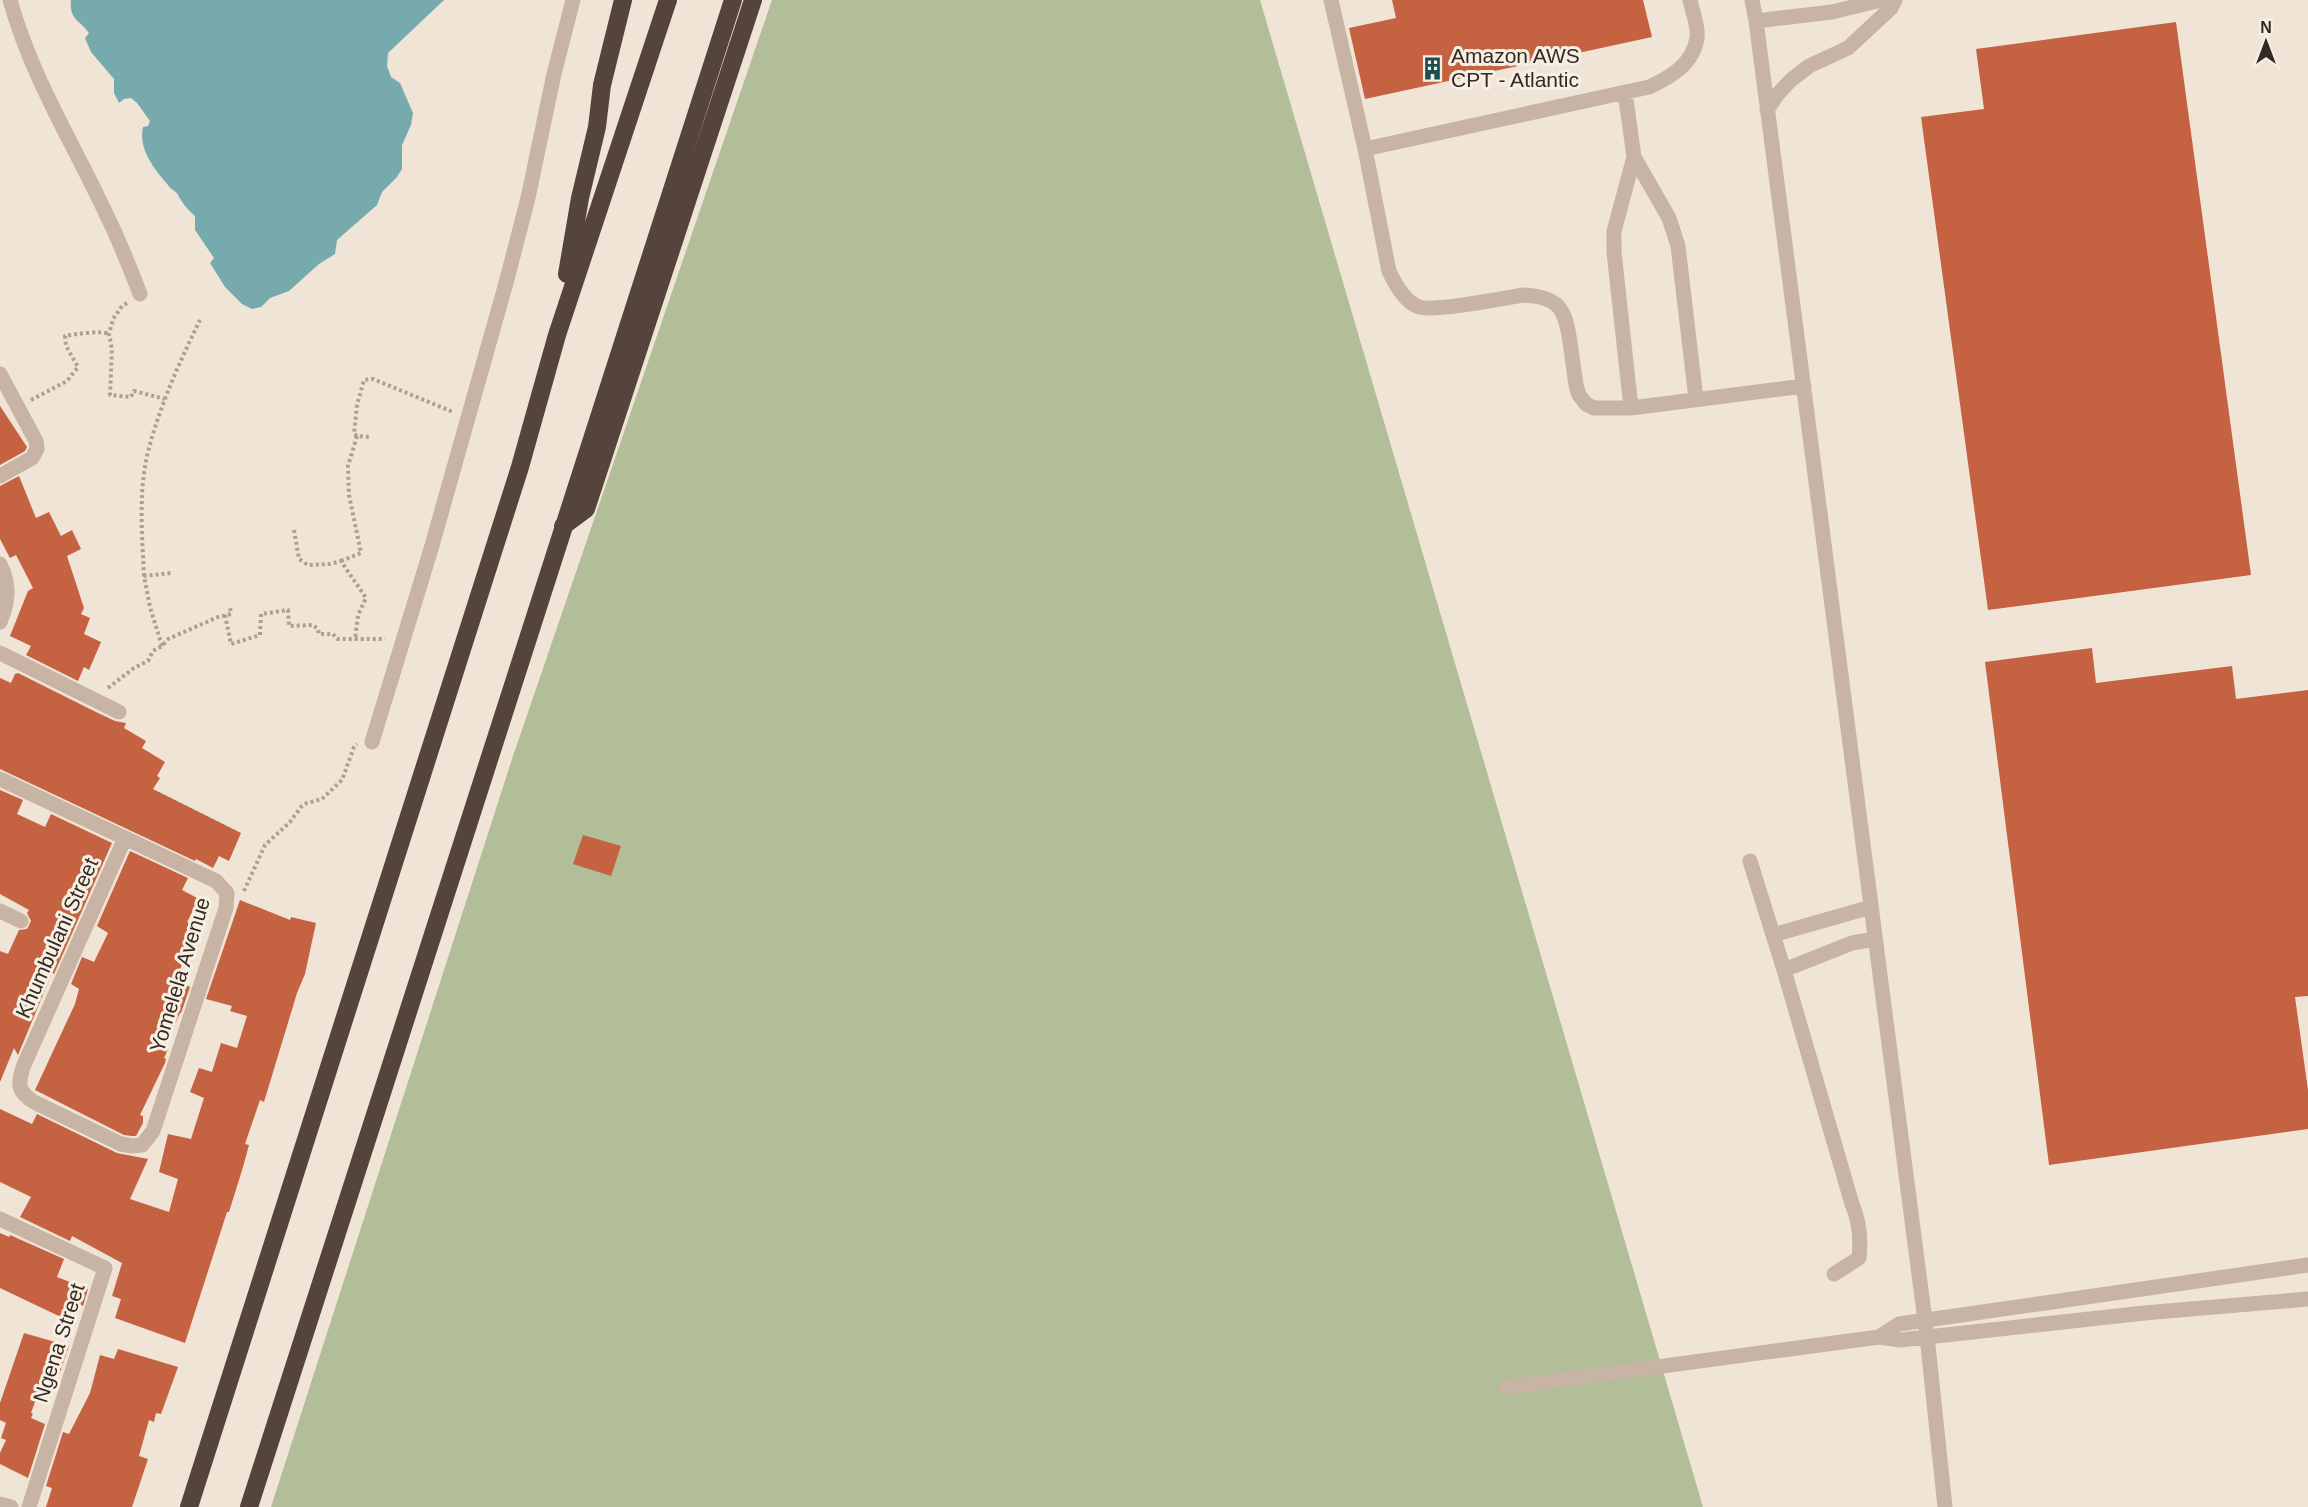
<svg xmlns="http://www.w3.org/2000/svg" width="2308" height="1507" viewBox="0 0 2308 1507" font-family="Arial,sans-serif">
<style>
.green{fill:#b1be98}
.water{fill:#77aaac}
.building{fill:#c46241}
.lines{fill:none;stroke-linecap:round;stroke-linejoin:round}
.path{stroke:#b39e8e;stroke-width:4;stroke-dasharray:3 3;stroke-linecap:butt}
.minor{stroke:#c7b4a4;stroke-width:15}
.highway{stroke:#54443c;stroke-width:18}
.labels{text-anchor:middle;stroke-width:6;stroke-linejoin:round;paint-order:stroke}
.poi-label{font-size:21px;fill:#332a25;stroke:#f8efe3;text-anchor:start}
.street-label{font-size:21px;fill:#332a25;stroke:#f8efe3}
</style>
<rect width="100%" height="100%" fill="#f0e4d7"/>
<path class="green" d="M772 0H1260L1703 1507H271L513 756Z"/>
<path class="water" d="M71 0H444L388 53 387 66 391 77 400 83 413 113 411 125 402 145V169L397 177 382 192 377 205 337 240 335 254 319 264 289 291 270 298 261 307 252 309 242 304 225 287 210 263 214 258 195 230V216C187 209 183 204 178 195 176 191 170 189 168 185 154 169 138 149 143 127L148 126 150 121 137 103 131 98 124 99 119 103 114 93V79L91 52 85 38 89 33C80 20 69 20 71 0Z"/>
<path class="building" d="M1392 0H1643L1652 37 1365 99 1349 28 1396 18Z
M2176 22 2251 575 1988 610 1921 117 1984 109 1976 49Z
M0 406 27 447 25 451 0 465Z
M19 476 36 518 49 512 61 536 72 530 81 549 67 556 84 608 81 614 90 618 84 634 101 642 89 670 84 667 78 681 26 655 31 646 10 636 28 591 33 588 16 555 10 558 0 539V486Z
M2092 648 2096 683 2232 666 2236 699 2308 690V996L2295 997 2308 1090V1129L2049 1165 1985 662Z
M18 673 98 713 115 721 126 723 124 728 146 741 142 748 165 762 157 776 160 778 153 789 241 833 229 861 219 856 213 868 196 859 195 861 0 769V678L11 683 15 674Z
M0 790 23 800 17 814 45 827 51 814 112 843 54 974 52 973 18 1055 14 1048 0 1082V951L8 954 19 930 27 929 31 921 27 913 29 910 0 894Z
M583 835 621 846 611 876 573 864Z
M130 851 188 878 182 890 199 899 187 922 198 924 176 980 190 987 181 1013H180L164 1048 168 1049 164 1058 166 1059 165 1063 140 1115 143 1116V1123L136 1136H132L124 1135 35 1090 75 1004 79 989 71 984 82 957 94 962 108 933 97 926Z
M240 900 290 920 291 917 316 923 305 974 297 993 264 1102 260 1100 245 1144 249 1145 243 1167 229 1212H227L185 1343 115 1318 121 1299 112 1296 122 1263 72 1236 70 1241 20 1217 31 1197 0 1182V1109L32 1124 37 1114 117 1153 148 1159 130 1199 169 1212 178 1179 159 1172 168 1134 191 1139 204 1098 190 1092 199 1068 212 1072 221 1043 237 1048 247 1016 230 1011 232 1006 206 999Z
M0 1233 9 1237 10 1235 64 1259 57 1277 88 1289 83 1306 69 1301 63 1318 0 1288Z
M24 1333 69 1346 59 1375 46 1371 31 1413 33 1414 31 1418 45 1424 28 1478 0 1464V1453L6 1440 1 1438 6 1423 0 1420V1403Z
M118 1349 178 1367 161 1414 156 1413 154 1422 149 1420 139 1456 148 1459 132 1507H46L52 1488 46 1486 63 1432 69 1434 90 1393 100 1355 114 1359Z"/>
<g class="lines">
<path class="path" d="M127 303 122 306 113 319 109 334 112 349 110 395 131 397 134 391 165 399
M31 400 67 381 78 367 66 346 65 336C76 334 101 330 109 334
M357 436 354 434 357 405 364 380 373 379 453 412
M294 530 299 559 308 565 330 564 341 561 366 598 358 615 355 640
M341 561 361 553 349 495 348 466 357 436 369 437
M144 576C142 534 138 488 149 448 161 403 180 361 200 320
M225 615 231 644 260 635 261 614 288 610 289 626 313 625 318 629 319 634H333L337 639H385
M162 646 150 607 144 576 171 573
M108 688 134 668 148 661 153 651 162 646 168 639 218 617 231 614 230 607
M244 891 265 845 290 822 301 807 307 803 322 799 342 780 354 747 357 744"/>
<path class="minor" d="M10 0C32 79 74 144 108 218 120 242 130 268 140 294
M1331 0 1365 149 1389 271C1395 284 1405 302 1419 307 1433 312 1505 298 1523 295 1559 297 1565 308 1570 342 1572 356 1574 370 1576 385L1579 395 1586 404 1594 408H1631L1804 386
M1752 0 1756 21 1927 1336 1945 1507
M1756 21 1832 12 1881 0
M1625 92 1634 157 1669 218 1678 246 1696 399
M1767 110 1777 95 1791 80 1809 66 1848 48 1891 8 1895 0
M1365 149 1649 87C1671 77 1693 64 1697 38 1699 27 1692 11 1690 0
M0 374 36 441 37 449 32 458 0 476
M1631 408 1614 252V231L1634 157
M0 564C10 584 9 601 0 622
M0 653 119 712
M372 742 431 549 506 283 528 198 554 74 573 0
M0 779 216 881 227 893 226 908 153 1131 142 1145 132 1146 121 1144 34 1102C17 1091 18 1085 23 1067L125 838
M1750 861 1784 970 1852 943 1875 939
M0 911 21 921
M1773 935 1871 907
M1784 970 1852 1204C1860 1222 1861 1239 1859 1258L1834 1274
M0 1219 105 1268 29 1507
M1879 1337 1899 1324 2308 1265
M1507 1387 1879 1337 1900 1340 2144 1313 2308 1299
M0 1504 11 1507"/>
<path class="highway" d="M567 274 580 198 597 127 602 85 623 0
M563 526 586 509 753 0
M189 1507 520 467 557 335 668 0
M249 1507 733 0"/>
</g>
<defs>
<symbol id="building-bare" viewBox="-9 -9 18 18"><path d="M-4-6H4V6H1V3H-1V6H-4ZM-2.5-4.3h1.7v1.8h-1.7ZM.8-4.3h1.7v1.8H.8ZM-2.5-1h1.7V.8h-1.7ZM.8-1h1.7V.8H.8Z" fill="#1c4f53" stroke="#f8efe3" stroke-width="2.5" paint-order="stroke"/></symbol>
</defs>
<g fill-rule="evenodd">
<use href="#building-bare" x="1416" y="52" width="33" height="33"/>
</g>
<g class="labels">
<g class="poi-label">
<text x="1451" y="63">Amazon AWS<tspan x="1451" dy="24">CPT - Atlantic</tspan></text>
</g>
<g class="street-label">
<text transform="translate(57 938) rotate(-66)" y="7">Khumbulani Street</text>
<text transform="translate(180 975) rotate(-73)" y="7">Yomelela Avenue</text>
<text transform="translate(59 1343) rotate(-72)" y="7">Ngena Street</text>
</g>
</g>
<g transform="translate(2266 42)" stroke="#f8efe3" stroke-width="4.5" paint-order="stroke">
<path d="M0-4.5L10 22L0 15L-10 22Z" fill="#332a25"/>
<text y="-9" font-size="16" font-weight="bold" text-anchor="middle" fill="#332a25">N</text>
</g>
</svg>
